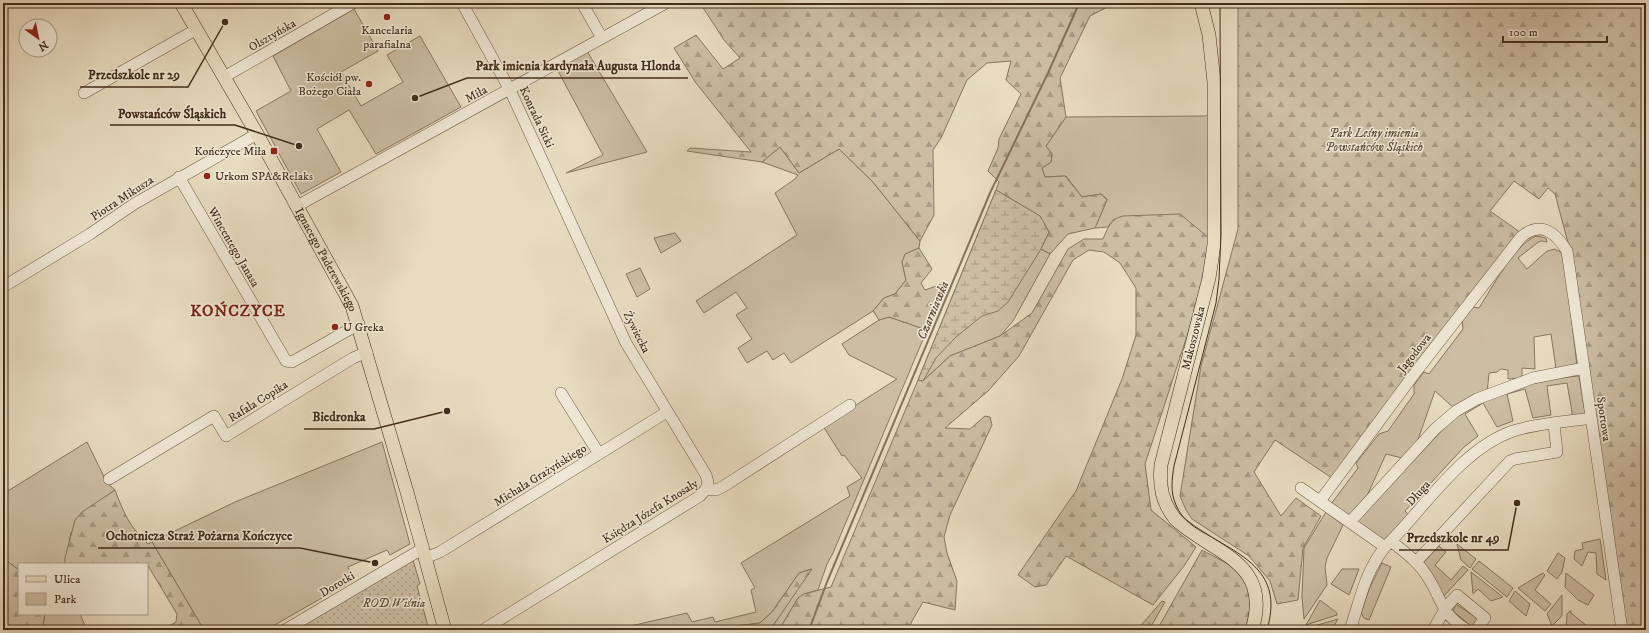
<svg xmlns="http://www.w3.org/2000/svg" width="1649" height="633" viewBox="0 0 1649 633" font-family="'IM FELL DW Pica',serif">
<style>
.green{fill:#ccbea4;stroke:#87765f}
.forest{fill:url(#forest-firs);stroke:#87765f}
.wetland{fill:url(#wetland-marsh);stroke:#87765f}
.garden{fill:url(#garden-dots);stroke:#87765f}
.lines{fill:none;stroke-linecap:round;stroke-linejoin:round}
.stream{stroke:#84725c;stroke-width:2}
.minor-casing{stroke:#6c5944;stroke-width:12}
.major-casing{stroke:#422d1a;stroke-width:14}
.minor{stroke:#f0e8d6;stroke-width:11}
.major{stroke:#e8dcc0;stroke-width:13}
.tram{stroke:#422d1a;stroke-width:1}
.poi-dot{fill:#8f2418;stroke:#f0e8d6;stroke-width:1.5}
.labels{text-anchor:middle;stroke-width:3;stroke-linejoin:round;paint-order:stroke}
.poi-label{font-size:12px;fill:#422d1a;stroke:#f0e8d6;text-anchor:end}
.street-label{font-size:12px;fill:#422d1a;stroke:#f0e8d6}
.park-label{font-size:12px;font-style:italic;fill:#5e4a36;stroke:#f0e8d6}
.water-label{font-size:13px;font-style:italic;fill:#5e4a36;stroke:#f0e8d6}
.district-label{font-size:16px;font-weight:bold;letter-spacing:1px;fill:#7a1f14;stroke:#f0e8d6}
.leader{fill:none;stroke:#422d1a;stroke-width:1.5}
.callout-dot{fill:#422d1a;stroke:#f0e8d6;stroke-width:1.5}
.callout-label{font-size:13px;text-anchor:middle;font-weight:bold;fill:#422d1a;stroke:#f0e8d6;stroke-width:3;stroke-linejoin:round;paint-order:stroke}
</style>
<defs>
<pattern id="forest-firs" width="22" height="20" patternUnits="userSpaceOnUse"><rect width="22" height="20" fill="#ccbea4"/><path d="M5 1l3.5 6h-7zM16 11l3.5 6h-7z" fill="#a79b85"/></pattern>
<pattern id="wetland-marsh" width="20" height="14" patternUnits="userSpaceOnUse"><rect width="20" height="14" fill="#ccbea4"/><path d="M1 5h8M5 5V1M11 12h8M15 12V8" fill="none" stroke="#a79b85"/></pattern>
<pattern id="garden-dots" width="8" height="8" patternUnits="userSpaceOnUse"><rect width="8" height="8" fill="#ccbea4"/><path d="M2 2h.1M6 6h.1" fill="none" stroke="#a79b85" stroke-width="1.8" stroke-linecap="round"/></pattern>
</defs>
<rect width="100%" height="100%" fill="#e8dcc0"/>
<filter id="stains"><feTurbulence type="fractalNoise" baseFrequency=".005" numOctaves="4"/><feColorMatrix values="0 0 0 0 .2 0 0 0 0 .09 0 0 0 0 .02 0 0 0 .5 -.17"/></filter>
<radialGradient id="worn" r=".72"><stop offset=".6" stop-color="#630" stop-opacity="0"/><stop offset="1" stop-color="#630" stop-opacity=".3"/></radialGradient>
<path class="green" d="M354 9 378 51 341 72 361 106 403 82 387 55 420 36 461 107 376 154 349 110 317 129 341 172 301 194 256 111 291 91 273 56Z
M587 51 647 152 566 173 603 155 557 69Z
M1209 114V238L1114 219 1108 227 1095 228 1107 199 1101 194 1082 197 1066 176 1044 177 1042 168 1051 162 1052 154 1046 146 1066 117 1205 116Z
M780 147 799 173 839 149 873 182 920 241 919 248 905 255 902 262 906 280 895 294 884 298 873 311 791 363 784 353 773 360 767 351 747 363 738 348 752 339 736 315 747 308 736 292 704 313 696 301 797 235 775 193 795 179 798 175 762 162Z
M996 190 1041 249 1050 254 1013 321 1000 336 950 356 923 381 918 380Z
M675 233 681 241 661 253 654 238Z
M1536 236 1546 238 1547 242 1541 241 1537 243 1518 258 1527 269 1547 251 1555 249 1564 254 1577 366 1556 369 1551 334 1534 337 1535 369 1522 368V378L1508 379V370L1501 369 1497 372 1489 373 1487 394 1455 409 1435 391 1414 451 1406 459 1386 454 1361 509 1351 518 1331 504 1358 468 1356 463 1379 434 1388 431 1414 394V385L1424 372 1429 374 1463 329 1462 319 1473 307 1479 308C1492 288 1514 245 1536 236Z
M640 268 650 289 637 297 626 274Z
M889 317 927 330 833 553 827 564 818 590 804 594 798 598 779 630H770L811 569 799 573 772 612 760 623 735 626 729 630H613L687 613 692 622 713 617 715 622 756 612 751 590 755 588 741 563 850 496 847 487 862 478 844 455 842 456 823 426 897 379 849 355 842 344 879 320Z
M1579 376 1585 413 1581 416 1573 418 1567 383 1547 386 1551 415 1533 418 1525 389 1507 394 1513 421 1497 427 1483 403 1465 414 1478 436 1464 447 1405 511 1410 517 1385 542 1356 522 1450 422C1485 396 1536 379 1579 376Z
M87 442 107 483 115 490 108 495 71 532 65 564H19V570L3 558V494Z
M382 442 410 544 390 555 387 550 348 567 353 580 266 630H204L152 542 235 502Z
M1326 512 1343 525 1327 558 1325 567 1327 585 1304 619 1302 597 1304 548Z
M1600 539 1606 580 1597 574 1596 553 1588 552 1582 566 1574 559 1575 551 1583 549 1582 543Z
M1457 544 1476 559 1470 568 1461 560Z
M1439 546 1446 552 1435 565 1451 580 1463 566 1468 570 1443 597 1423 563Z
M1558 553 1565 558 1562 572 1557 579 1547 571Z
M1479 561 1513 588 1507 597 1472 569Z
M1382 563 1391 567 1369 620 1364 618 1361 613 1370 587Z
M1342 569H1359L1349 595 1331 584Z
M1471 572 1503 597 1491 601 1478 589 1473 594Z
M1543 573 1545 575 1535 590 1551 604 1545 611 1518 588Z
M1566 573 1594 595 1588 605 1578 600 1565 587Z
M1515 591 1530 604 1526 616 1509 601Z
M1562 595V616L1552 626 1547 614Z
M1320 600 1337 613V615L1306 625Z
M1456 604 1478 619 1472 627 1453 611Z
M1570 611H1571V613L1592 630H1566L1567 614Z
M45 614H80L87 630H42Z
M1338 619 1332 630H1307V628Z"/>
<path class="forest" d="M700 3H1115L1090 16 1060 78 1066 117 1046 146 1052 154 1051 162 1042 168 1045 177 1065 176 1082 197 1101 194 1107 200 1095 228 1068 234 1050 254 1041 249 1049 232 1040 216 996 190 999 182 988 171 998 148 999 139 1021 94 1006 80 1011 61 987 63 967 80 941 138 933 150 934 215 920 241 873 182 839 149 799 173 780 147 762 162 687 151 690 148 751 152 696 83 674 48 696 35 723 69 740 58 724 40Z
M1238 3H1480L1491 6 1543 5 1545 3H1646V630H1626L1570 250 1555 194 1548 188 1539 199 1514 181 1490 211 1521 233 1332 478 1275 440 1254 472 1281 516 1296 498 1321 516 1303 548 1298 600 1277 604 1270 581 1249 556 1192 519 1186 510 1180 496 1201 366 1238 229Z
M1180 214 1209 238 1204 273 1189 330 1145 464 1151 510 1196 547 1184 566 1153 605 1066 556 1046 585 1035 587 1018 575 1076 491 1122 379 1136 335V288L1120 263 1104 252 1089 250 1073 260 1019 356 988 391 945 428 970 429 985 416 990 417 992 425 950 515 944 537 947 553 957 581 955 610 923 602 912 621 908 630H779L798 598 804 594 831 587 918 380 923 381 950 356 1000 336 1032 313 1068 249 1084 239H1103C1108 227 1111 219 1123 216Z
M919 248 932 269 921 283 925 290 942 284 947 286 927 330 889 317 879 320 873 311 884 298 895 294 906 280 902 262 905 254Z
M115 490C124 514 130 527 148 544L152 542 204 630H162L176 622 177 614 147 564H65V558L75 520 82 512Z
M1202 550C1212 556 1233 565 1240 573 1254 590 1251 611 1245 630H1157Z
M3 558 19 570V614H45L42 630H3Z
M812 569 770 630H729L735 626 760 623 772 612 799 573Z
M1162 601 1165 602 1149 630H1137Z"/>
<path class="wetland" d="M996 190 1040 216 1049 232 1041 249 1008 302 998 311 982 316 956 337 936 358 923 381 918 380Z"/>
<path class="garden" d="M413 560 420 584 417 586 429 630H295Z"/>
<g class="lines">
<path class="stream" d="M809 630 827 582 990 193 1048 73 1077 8 1084 3"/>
<defs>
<path id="minor" d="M462 3 510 90 626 343 706 475 708 482 706 489
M582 3 602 38
M224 77 353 3
M84 93 197 29
M179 177 286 361 292 362 359 324
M297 206 666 3
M3 287 90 234 134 204 257 134
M561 393 599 454
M109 479 214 416 226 436 353 358 367 352
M1301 488 1385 547
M1320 501 1418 369 1521 237C1541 220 1556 233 1567 251L1622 630
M1350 522 1435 429 1456 411 1477 399 1533 378 1584 368
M1391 541C1404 552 1418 561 1427 576 1443 600 1439 612 1467 630
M425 558 440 552 667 412
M1416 562 1510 461 1515 459 1557 452 1554 424
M285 630 422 549
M483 630 700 496 706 489 716 490 724 486 850 405
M1350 630C1360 600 1365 572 1385 547 1424 509 1461 449 1513 431 1537 423 1566 422 1591 418
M1433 630 1447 606 1457 595 1485 618 1476 630"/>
<g id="major">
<path id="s1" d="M181 3 257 134 352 306 407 492 445 630"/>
<path d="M1201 3 1209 35 1214 82V245L1209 278 1161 465C1159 486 1162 503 1176 520 1214 554 1273 562 1252 630"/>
</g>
</defs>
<use href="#minor" class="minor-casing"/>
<use href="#major" class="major-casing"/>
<use href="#minor" class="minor"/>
<use href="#major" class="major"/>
<path class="tram" d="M1220 3 1221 235 1219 279 1216 303 1174 466C1172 479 1170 492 1176 505 1182 520 1195 528 1208 535 1249 559 1283 575 1267 630"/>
</g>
<g class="poi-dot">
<circle cx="387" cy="17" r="4"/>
<circle cx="369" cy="84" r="4"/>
<rect x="270" y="147" width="8" height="8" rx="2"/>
<circle cx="207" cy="176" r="4"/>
<circle cx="335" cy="327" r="4"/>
</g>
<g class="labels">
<g class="poi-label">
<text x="387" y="34" text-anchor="middle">Kancelaria<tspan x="387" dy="14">parafialna</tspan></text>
<text x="361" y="81">Kościół pw.<tspan x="361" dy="14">Bożego Ciała</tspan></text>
<text x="266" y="155">Kończyce Miła</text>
<text x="215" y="180" text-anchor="start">Urkom SPA&amp;Relaks</text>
<text x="343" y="331" text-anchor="start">U Greka</text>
</g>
<g class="street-label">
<text transform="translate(272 35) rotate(-30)" y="4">Olsztyńska</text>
<text transform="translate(476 94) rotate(-28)" y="4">Miła</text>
<text transform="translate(537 117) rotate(65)" y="4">Konrada Sitki</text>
<text transform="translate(122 198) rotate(-33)" y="4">Piotra Mikusza</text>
<text transform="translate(234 247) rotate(60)" y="4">Wincentego Janasa</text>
<text dy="4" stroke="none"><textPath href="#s1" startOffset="295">Ignacego Paderewskiego</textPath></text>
<text transform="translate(637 332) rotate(63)" y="4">Żywiecka</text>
<text transform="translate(1193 338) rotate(-76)" y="4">Makoszowska</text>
<text transform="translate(1414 353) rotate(-52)" y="4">Jagodowa</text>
<text transform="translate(258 401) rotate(-32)" y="4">Rafała Copika</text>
<text transform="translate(1604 419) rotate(82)" y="4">Sportowa</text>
<text transform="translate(540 475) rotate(-32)" y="4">Michała Grażyńskiego</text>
<text transform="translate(1418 493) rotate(-48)" y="4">Długa</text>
<text transform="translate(650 511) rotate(-32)" y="4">Księdza Józefa Knosały</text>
<text transform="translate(337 584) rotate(-31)" y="4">Dorotki</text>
</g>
<g class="park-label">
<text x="1374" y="137">Park Leśny imienia<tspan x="1374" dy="14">Powstańców Śląskich</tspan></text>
<text x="394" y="607">ROD Wiśnia</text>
</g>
<g class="water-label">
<text transform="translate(932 310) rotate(-67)" y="5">Czarniawka</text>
</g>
<g class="district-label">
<text x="238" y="316">KOŃCZYCE</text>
</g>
</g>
<path class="leader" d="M415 98L467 78H688M225 22L188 87H80M299 146L235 125H110M447 411L374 429H304M375 563L300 548H98M1517 503L1508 550H1399"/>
<g class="callout-dot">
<circle cx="415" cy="98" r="4"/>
<circle cx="225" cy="22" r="4"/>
<circle cx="299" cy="146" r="4"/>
<circle cx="447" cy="411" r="4"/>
<circle cx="375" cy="563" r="4"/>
<circle cx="1517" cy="503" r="4"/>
</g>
<g class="callout-label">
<text x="578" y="70">Park imienia kardynała Augusta Hlonda</text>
<text x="134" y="79">Przedszkole nr 29</text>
<text x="172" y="118">Powstańców Śląskich</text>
<text x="339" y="421">Biedronka</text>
<text x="199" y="540">Ochotnicza Straż Pożarna Kończyce</text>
<text x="1453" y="542">Przedszkole nr 49</text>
</g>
<rect width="1649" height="633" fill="none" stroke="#e8dcc0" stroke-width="16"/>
<rect x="4" y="4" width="1641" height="625" fill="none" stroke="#422d1a" stroke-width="2"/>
<rect x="8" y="8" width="1633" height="617" fill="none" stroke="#422d1a"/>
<rect x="18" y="563" width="130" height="52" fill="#f0e8d6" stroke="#aa9d8b"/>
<rect x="26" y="576" width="20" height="6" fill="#e8dcc0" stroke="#aa9d8b"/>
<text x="54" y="583" font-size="12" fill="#422d1a">Ulica</text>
<rect x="26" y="593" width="20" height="12" fill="#ccbea4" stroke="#aa9d8b"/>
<text x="54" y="603" font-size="12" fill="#422d1a">Park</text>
<g transform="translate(38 38) rotate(147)"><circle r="19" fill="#f0e8d6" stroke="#aa9d8b"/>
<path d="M0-3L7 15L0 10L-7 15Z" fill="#8f2418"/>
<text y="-6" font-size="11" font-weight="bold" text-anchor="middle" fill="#422d1a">N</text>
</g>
<path d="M1503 36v6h104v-6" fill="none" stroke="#422d1a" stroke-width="2"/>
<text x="1509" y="36" font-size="12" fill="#422d1a" stroke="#f0e8d6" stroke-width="3" paint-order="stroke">100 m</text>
<rect width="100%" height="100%" filter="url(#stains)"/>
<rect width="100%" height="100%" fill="url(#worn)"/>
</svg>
